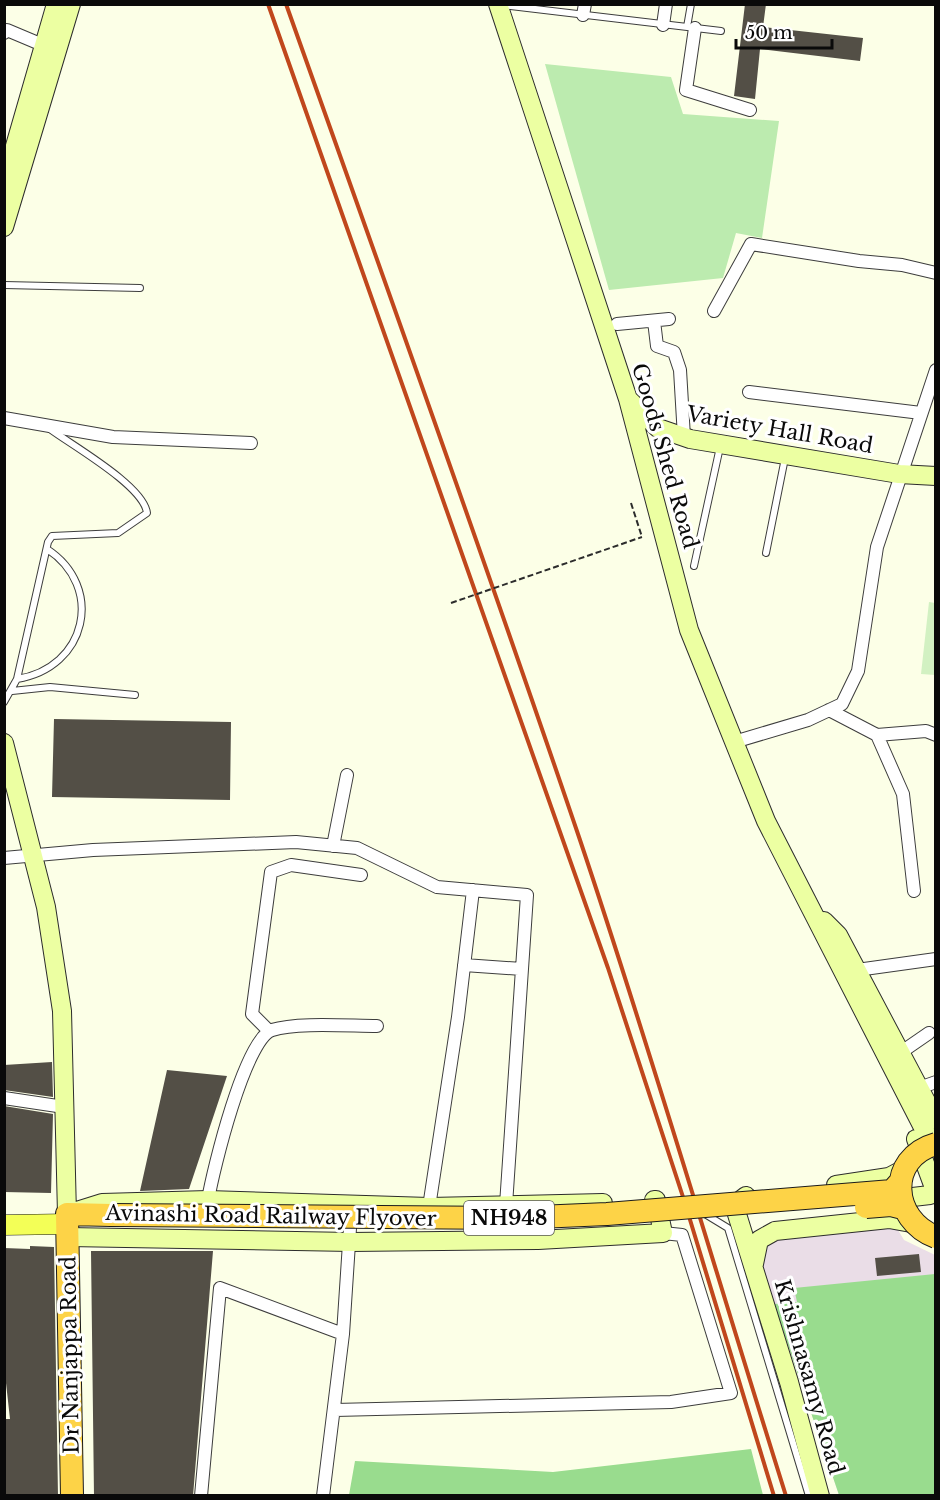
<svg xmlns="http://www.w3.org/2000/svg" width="940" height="1500" viewBox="0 0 940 1500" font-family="'Libre Baskerville',serif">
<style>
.industrial{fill:#eadde7}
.green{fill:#bcebaf}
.forest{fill:#99dc8e}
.pitch{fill:#d2f1c2}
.building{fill:#534f46}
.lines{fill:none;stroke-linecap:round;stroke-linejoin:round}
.lane-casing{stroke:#3d3d3d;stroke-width:8}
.street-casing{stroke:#3d3d3d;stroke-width:14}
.secondary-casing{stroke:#2c2c2c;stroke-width:20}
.primary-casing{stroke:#1b1b1b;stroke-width:21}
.highway-casing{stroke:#1b1b1b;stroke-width:24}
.path{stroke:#2c2c2c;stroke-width:2;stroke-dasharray:6 3;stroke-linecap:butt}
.lane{stroke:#fff;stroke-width:6}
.street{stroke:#fff;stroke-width:12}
.secondary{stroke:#ecffa2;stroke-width:18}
.primary{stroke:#f3ff57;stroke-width:20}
.highway{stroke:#fdd347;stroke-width:22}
.rail{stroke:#c0471c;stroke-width:4}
.highway-bridge-casing{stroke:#1b1b1b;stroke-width:24;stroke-linecap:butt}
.path-bridge{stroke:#2c2c2c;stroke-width:2;stroke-dasharray:6 3;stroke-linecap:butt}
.highway-bridge{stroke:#fdd347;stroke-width:22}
.labels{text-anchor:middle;stroke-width:6;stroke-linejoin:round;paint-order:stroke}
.shield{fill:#fff;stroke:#545454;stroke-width:1.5}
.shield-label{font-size:20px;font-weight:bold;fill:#0a0a0a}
.street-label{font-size:21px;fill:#0a0a0a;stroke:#fff}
</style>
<rect width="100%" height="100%" fill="#fcffe7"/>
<path class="industrial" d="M888 1225 898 1230 904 1240 935 1255V1495H839L758 1256 769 1240Z"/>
<path class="green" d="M545 64 671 77 683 114 779 121 762 238 736 233 723 278 609 290Z"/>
<path class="forest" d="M935 1274V1495H839L774 1304 797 1302 794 1288Z
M751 1449 763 1495H349L355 1461 553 1472Z"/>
<path class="pitch" d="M929 602 935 603V675L921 674Z"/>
<path class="building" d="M745 4H766L763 27 863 38 860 61 760 49 755 99 734 96Z
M54 719 231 722 230 800 52 797Z
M52 1062 53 1097 4 1090V1065Z
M167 1070 227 1076 189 1189 140 1191Z
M4 1106 53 1114 51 1193 4 1192Z
M30 1246 54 1247 58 1496H4V1419H10L4 1365V1248L30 1249Z
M91 1251H213L193 1496H94Z
M919 1254 921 1272 877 1276 875 1258Z"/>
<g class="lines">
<defs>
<path id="lane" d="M502 5 721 31
M687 27 691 4
M4 285 140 288
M766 553 785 458
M694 566 720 447
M17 679C87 668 105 587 47 549
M12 691 50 687 135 695
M4 702 17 679 48 542 52 536 118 533 147 513C144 486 73 446 50 429
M705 1214 728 1228 809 1496"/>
<path id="street" d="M583 15 585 4
M663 25 666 4
M695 28 686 90 750 110
M4 33 7 30 45 46
M714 311 751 244 859 261 902 265 936 273
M654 321 657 346 674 352 680 370 684 437
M617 324 669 319
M749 392 921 413
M4 418 113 437 251 443
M829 710 877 735 926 731 936 735
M877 735 903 794 914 891
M734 742 808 720 842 704 858 671 877 547 936 370
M333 846 347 775
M4 858 93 850 296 842 357 848 437 887 527 895 506 1205
M464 965 522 969
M857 970 936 959
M269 1031 252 1014 271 872 291 865 361 875
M900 1053 929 1033
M919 1088 936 1082
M4 1098 64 1107
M208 1200C213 1170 245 1039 272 1030 297 1022 349 1026 377 1026
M429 1207 458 1017 473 890
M335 1410 671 1402 731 1393 682 1235 663 1233
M201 1496 220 1288 343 1334
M323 1496 343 1334 351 1213"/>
<path id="secondary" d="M498 4 628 399 689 630 766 821 932 1145
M4 184 56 4
M4 227 71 4
M628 399 658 428 690 439 899 474 936 476
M4 743 46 907 62 1011 67 1214 102 1203 208 1200 429 1207 603 1203
M824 921 838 935 936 1120
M916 1139 933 1185
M836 1185 889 1177 906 1168
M746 1196 737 1203 736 1211 789 1382 820 1496
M904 1198 930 1195
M68 1237 351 1242 538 1240 663 1233 656 1200H654
M754 1264 759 1240 775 1231 889 1219 911 1223"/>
<path id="primary" d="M4 1225 68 1224"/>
<path id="highway" d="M72 1496 67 1214 111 1215"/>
</defs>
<use href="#lane" class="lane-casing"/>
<use href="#street" class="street-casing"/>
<use href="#secondary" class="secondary-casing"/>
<use href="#primary" class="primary-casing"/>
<use href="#highway" class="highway-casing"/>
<path class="path" d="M631 503 642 537"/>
<use href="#lane" class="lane"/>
<use href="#street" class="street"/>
<use href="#secondary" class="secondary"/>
<use href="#primary" class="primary"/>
<use href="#highway" class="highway"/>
<path class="rail" d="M268 4 608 968 684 1200 774 1496
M286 4C385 282 485 560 580 840 653 1057 717 1277 786 1496"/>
<defs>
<path id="highway-bridge" d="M936 1144C886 1158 891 1220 936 1237
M866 1207 891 1205 903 1208
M111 1215 515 1218 607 1214 892 1191 901 1181"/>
</defs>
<use href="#highway-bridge" class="highway-bridge-casing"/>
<path class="path-bridge" d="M451 603 642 537"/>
<use href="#highway-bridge" class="highway-bridge"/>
</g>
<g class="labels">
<rect class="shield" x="464" y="1201" width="90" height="34" rx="4.5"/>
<g class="shield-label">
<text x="509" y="1225">NH948</text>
</g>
<g class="street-label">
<text transform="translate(780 430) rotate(10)" y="7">Variety Hall Road</text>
<text transform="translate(665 456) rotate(74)" y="7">Goods Shed Road</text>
<text transform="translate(271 1216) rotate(1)" y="7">Avinashi Road Railway Flyover</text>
<text transform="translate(70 1355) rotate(-91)" y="7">Dr Nanjappa Road</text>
<text transform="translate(809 1377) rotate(74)" y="7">Krishnasamy Road</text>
</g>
</g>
<rect width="940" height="1500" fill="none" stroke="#0a0a0a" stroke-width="12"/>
<path d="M736 39v9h96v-9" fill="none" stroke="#0a0a0a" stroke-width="3"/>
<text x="745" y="39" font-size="18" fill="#0a0a0a" stroke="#ffffff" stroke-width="4.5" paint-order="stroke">50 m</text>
</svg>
